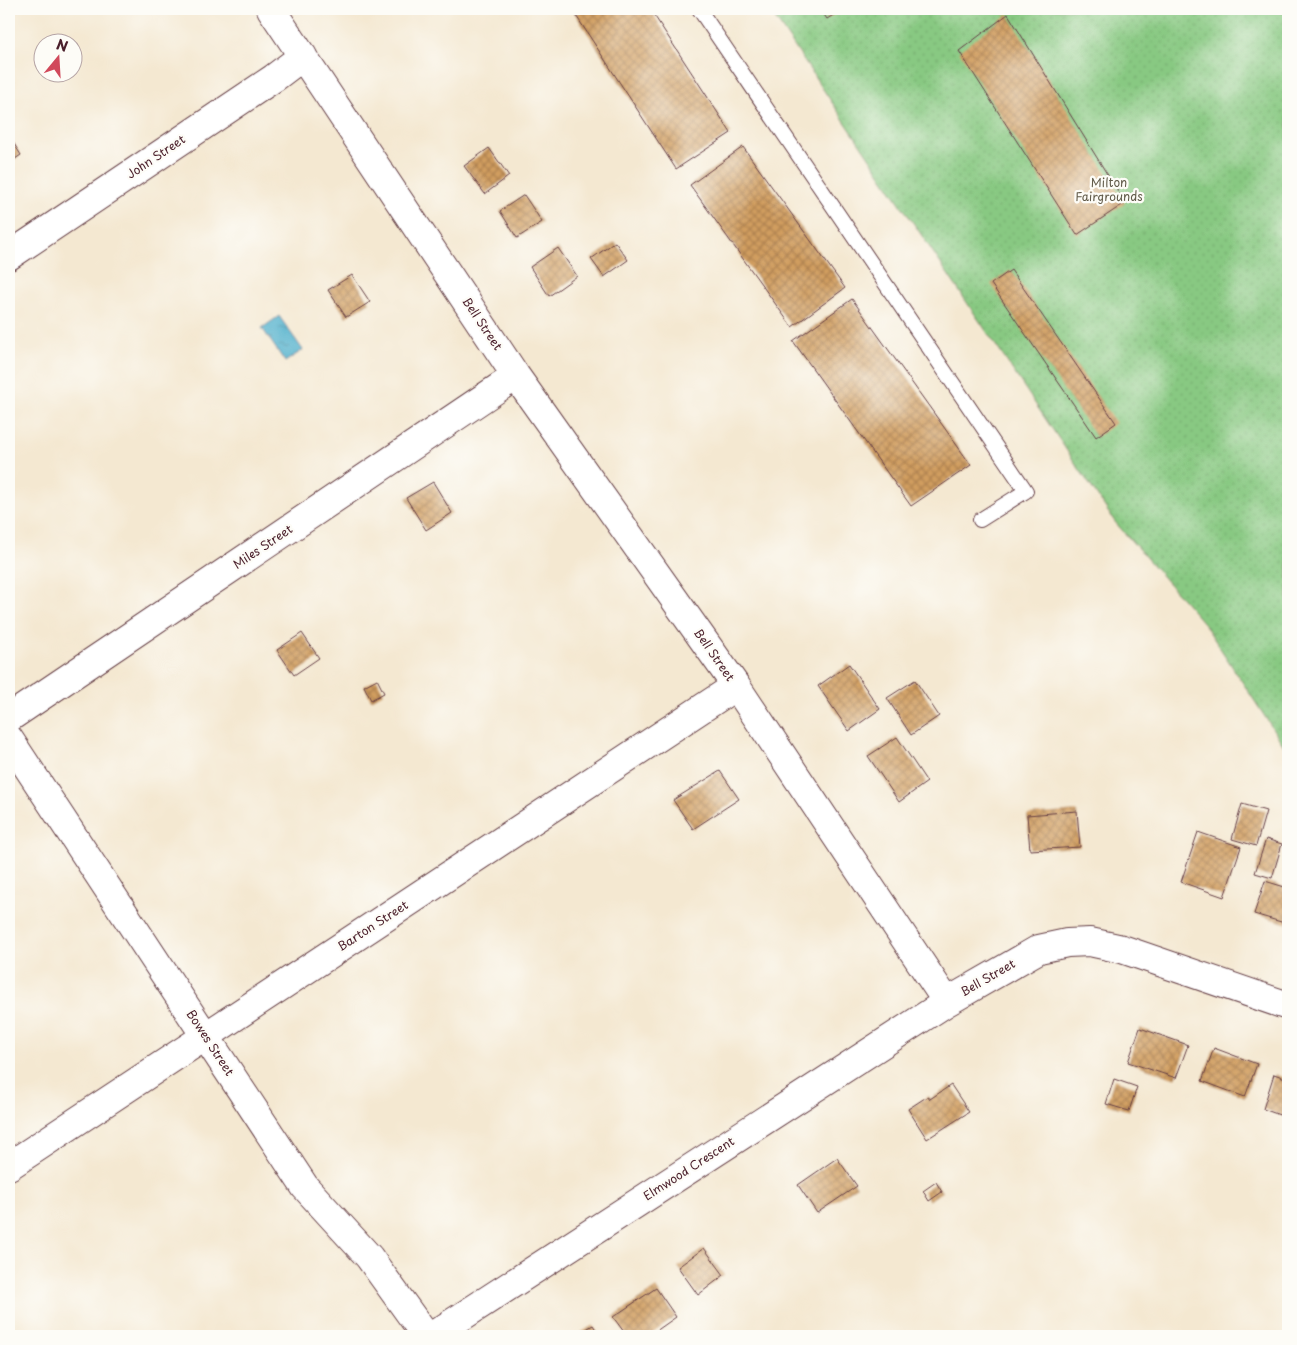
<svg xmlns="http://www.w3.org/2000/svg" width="1297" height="1345" viewBox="0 0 1297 1345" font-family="'Playpen Sans',sans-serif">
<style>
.grass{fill:url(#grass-dots);stroke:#697456}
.water{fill:url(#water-ripples);stroke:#4b667b}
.building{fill:url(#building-cross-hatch)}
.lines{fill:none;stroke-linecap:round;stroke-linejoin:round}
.service-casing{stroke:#643d44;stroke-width:16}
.minor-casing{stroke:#643d44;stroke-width:30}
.service{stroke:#fff;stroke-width:14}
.minor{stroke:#fff;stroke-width:28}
.labels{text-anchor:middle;stroke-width:4.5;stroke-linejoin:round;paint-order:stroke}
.street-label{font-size:12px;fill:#4a1f2b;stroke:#fdfcf7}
.park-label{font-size:12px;fill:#605a49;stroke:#fdfcf7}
</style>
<defs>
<pattern id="grass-dots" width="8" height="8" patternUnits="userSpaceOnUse" patternTransform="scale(1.25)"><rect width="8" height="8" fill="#88c982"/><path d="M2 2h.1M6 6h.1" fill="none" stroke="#77ac70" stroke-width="1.8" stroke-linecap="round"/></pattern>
<pattern id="water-ripples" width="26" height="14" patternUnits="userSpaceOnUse" patternTransform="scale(1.25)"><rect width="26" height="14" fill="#4caecb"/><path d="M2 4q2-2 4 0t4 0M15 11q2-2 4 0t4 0" fill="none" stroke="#418da5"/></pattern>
<pattern id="building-cross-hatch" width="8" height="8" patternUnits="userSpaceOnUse" patternTransform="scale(1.25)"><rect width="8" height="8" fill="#d09d5f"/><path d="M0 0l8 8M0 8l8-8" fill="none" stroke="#ab7f4f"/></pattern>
</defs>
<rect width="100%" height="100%" fill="#fdfcf7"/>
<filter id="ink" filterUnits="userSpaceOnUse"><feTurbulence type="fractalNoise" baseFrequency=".02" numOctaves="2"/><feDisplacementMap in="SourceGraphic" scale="10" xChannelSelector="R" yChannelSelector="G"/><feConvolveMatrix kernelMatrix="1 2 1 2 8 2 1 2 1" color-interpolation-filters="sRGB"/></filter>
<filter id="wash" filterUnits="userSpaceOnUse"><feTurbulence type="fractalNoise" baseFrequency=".0096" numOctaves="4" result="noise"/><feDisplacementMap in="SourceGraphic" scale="20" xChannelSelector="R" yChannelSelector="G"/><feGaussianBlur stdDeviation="1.12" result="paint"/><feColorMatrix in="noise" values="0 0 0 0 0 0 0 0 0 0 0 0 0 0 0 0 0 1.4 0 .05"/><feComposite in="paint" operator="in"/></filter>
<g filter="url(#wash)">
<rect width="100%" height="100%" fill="#f4e8d1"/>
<path class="grass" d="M769 9H1288V752L1205 625 1115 522Z"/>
<path class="water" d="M279 316 303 350 285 362 262 328Z"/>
<g id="blocks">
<path class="building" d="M583 9H650L731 133 676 169 575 14Z
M820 9H843L827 19Z
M1008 14 1125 203 1077 235 959 51Z
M9 136 21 155 9 163Z
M743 147 845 288 792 327 690 185Z
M489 148 509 176 485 194 464 166Z
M524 195 542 222 517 238 500 211Z
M615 242 628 260 604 277 591 259Z
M558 248 577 276 549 296 530 267Z
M1011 270 1116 423 1096 437 991 284Z
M352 275 370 302 346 317 328 290Z
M852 299 971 465 911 506 793 341Z
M433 482 452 513 426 530 406 498Z
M302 633 319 658 294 675 277 650Z
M849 664 880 709 849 731 818 686Z
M377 679 384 693 371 700 364 686Z
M915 680 939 716 911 735 887 698Z
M897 737 927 782 899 802 868 756Z
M720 771 739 799 693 829 673 800Z
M1242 804 1266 811 1256 846 1232 839Z
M1077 811 1080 847 1030 850 1027 815Z
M1198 832 1241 847 1224 897 1181 882Z
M1266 839 1282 844 1272 878 1255 873Z
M1265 881 1288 888V924L1254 914Z
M1140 1028 1188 1045 1176 1078 1128 1062Z
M1214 1048 1257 1064 1245 1097 1202 1081Z
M1274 1074 1288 1079V1118L1263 1109Z
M1114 1079 1137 1087 1129 1111 1106 1104Z
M951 1085 969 1112 927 1139 908 1109 928 1096 930 1099Z
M837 1158 857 1186 817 1213 798 1185Z
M936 1182 942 1192 929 1201 923 1191Z
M704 1248 724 1275 698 1295 678 1267Z
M656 1288 676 1317 649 1336H627L613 1317Z
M593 1325 600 1336H575Z"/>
</g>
</g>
<g filter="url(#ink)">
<use href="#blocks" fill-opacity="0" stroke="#643d44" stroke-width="1"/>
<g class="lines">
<defs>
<path id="service" d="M699 9 1026 491 980 520"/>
<path id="minor" d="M271 9 516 376 736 686 947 1002
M9 256 274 78 303 56
M9 718 516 376
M9 739 305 1187 369 1257 426 1336
M9 1166 736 686
M432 1336 947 1002 1039 949 1067 943 1090 942 1122 949 1288 1006"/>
</defs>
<use href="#service" class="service-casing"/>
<use href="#minor" class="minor-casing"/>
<use href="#service" class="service"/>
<use href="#minor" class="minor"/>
</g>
</g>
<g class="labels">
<g class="street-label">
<text transform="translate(156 157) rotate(-34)" y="4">John Street</text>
<text transform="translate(482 324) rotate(56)" y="4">Bell Street</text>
<text transform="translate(263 547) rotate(-34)" y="4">Miles Street</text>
<text transform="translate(714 655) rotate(55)" y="4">Bell Street</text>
<text transform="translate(373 926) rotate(-33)" y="4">Barton Street</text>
<text transform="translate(988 978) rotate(-30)" y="4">Bell Street</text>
<text transform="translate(210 1043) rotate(57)" y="4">Bowes Street</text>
<text transform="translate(689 1169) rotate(-33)" y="4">Elmwood Crescent</text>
</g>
<g class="park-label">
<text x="1109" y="187">Milton<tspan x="1109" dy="14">Fairgrounds</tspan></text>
</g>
</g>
<rect width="1297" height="1345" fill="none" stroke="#fdfcf7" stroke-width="30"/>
<g transform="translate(58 58) rotate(18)"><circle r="24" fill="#fdfcf7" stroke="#b5a4a5"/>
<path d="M0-4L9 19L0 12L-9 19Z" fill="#d1495b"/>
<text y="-8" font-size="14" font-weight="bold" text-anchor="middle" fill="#4a1f2b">N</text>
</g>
</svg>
